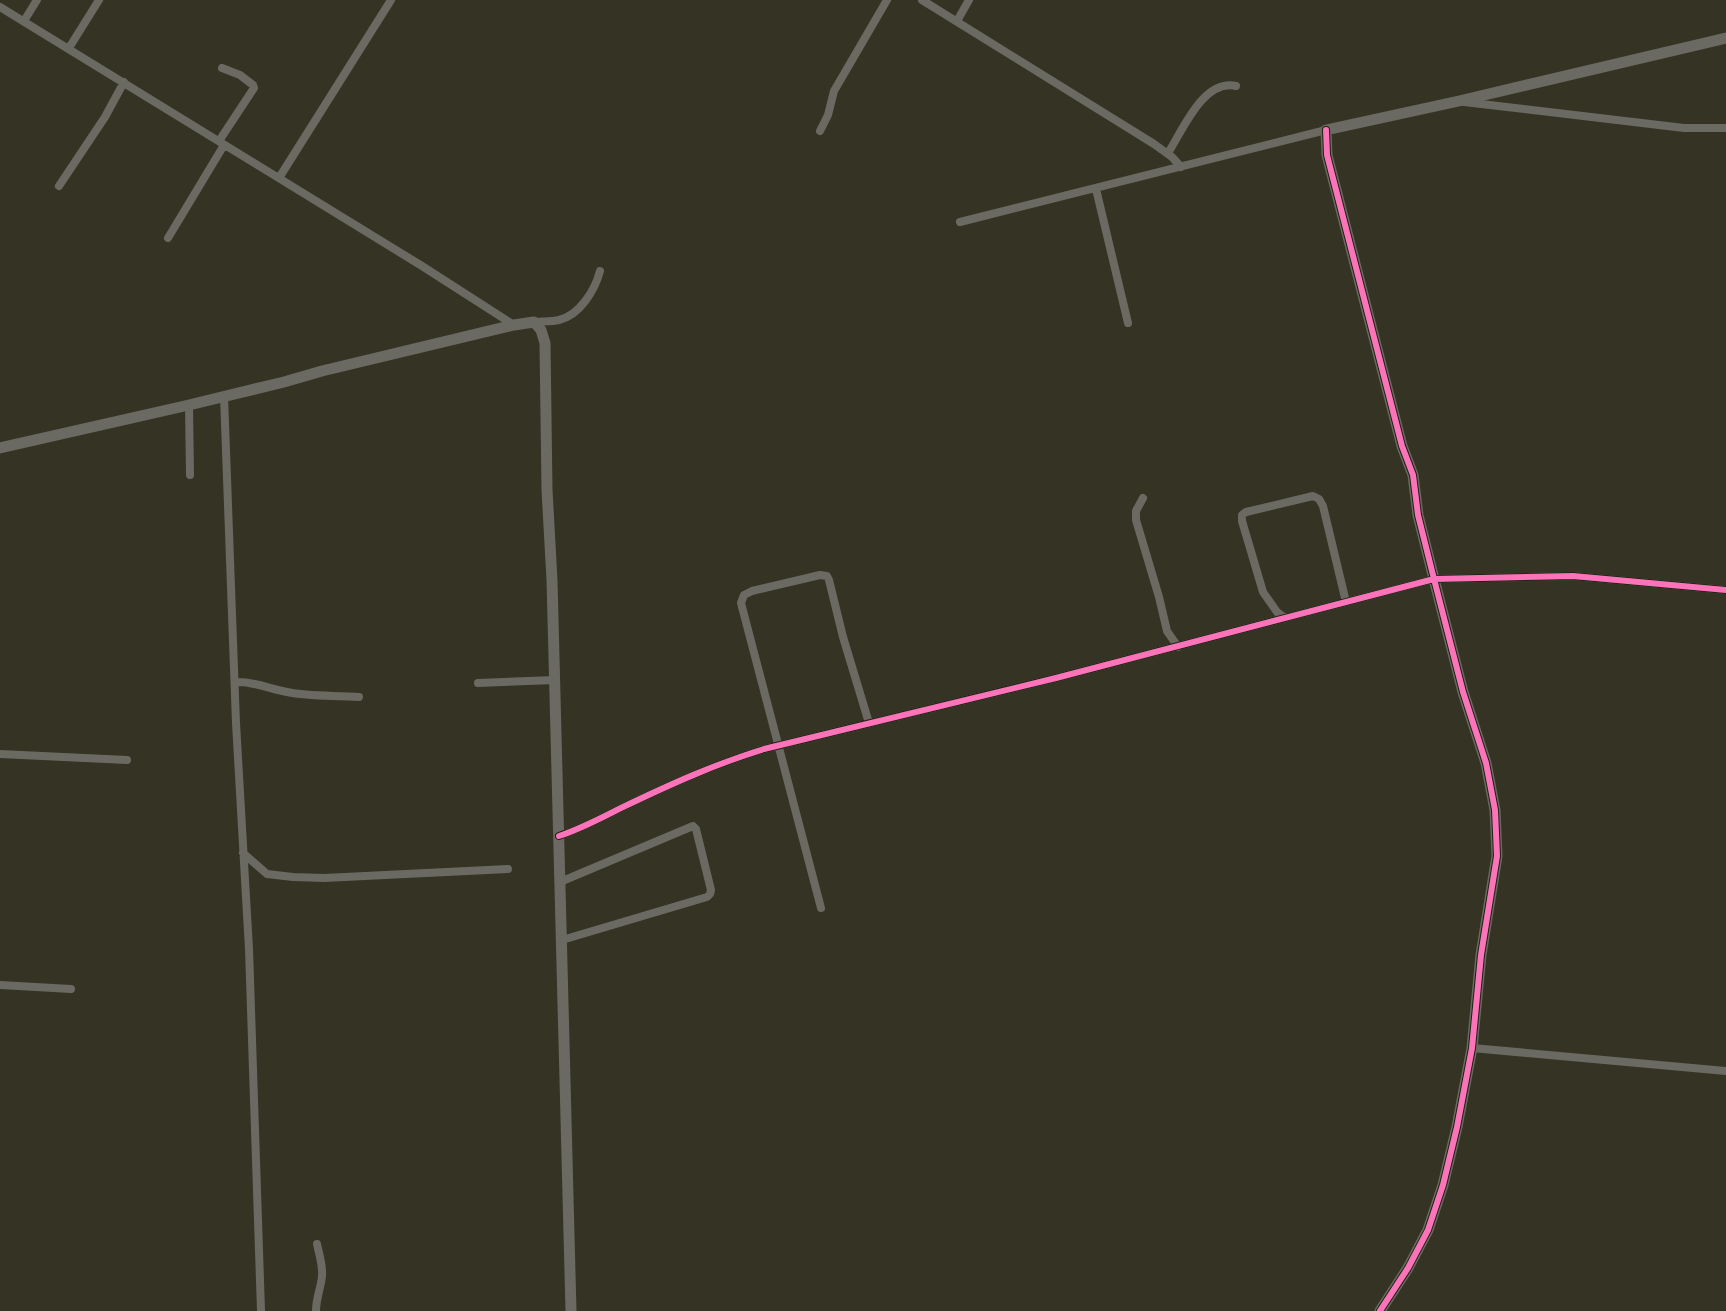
<svg xmlns="http://www.w3.org/2000/svg" width="1726" height="1311" viewBox="0 0 1726 1311" font-family="'Varela Round',sans-serif">
<style>
.lines{fill:none;stroke-linecap:round;stroke-linejoin:round}
.minor{stroke:#6a6a62;stroke-width:8}
.tertiary{stroke:#6a6a62;stroke-width:11}
.cycleway-casing{stroke:#212013;stroke-width:8}
.cycleway{stroke:#fb73b8;stroke-width:6}
</style>
<rect width="100%" height="100%" fill="#343324"/>
<g class="lines">
<path class="minor" d="M922 0 1154 144 1172 157 1181 167
M0 7 422 266 514 325
M24 21 37 0
M957 21 969 0
M69 48 99 0
M1464 102 1684 128H1726
M820 131 828 115 834 91 887 0
M219 141 254 88 253 85 240 75 222 68
M1168 153C1183 130 1203 79 1236 86
M279 178 391 0
M59 186 105 117 124 82
M1096 189 1128 323
M960 222 1326 130
M168 238 224 145
M534 322C542 321 551 322 559 320 580 315 595 290 600 271
M224 396 236 723 249 949 261 1311
M189 405 190 475
M1143 498 1136 511V520L1159 597 1167 631 1178 647
M1285 618 1277 612 1263 592 1242 521V515L1246 512 1313 496 1319 499 1323 506 1346 602
M235 682C254 681 269 689 287 692 311 697 335 695 359 697
M478 683 555 680
M0 754 127 760
M559 836C581 829 601 818 623 807 669 785 715 764 764 749L1056 678 1434 579 1573 576 1726 590
M243 853 267 874 293 877 324 878 508 869
M560 882 693 826 696 829 711 890 710 894 707 897 562 940
M821 908 741 603 744 595 752 591 820 575 827 576 829 580 843 637 869 723
M0 985 71 989
M1472 1048 1726 1071
M316 1311C316 1298 321 1288 322 1276 323 1265 319 1254 317 1244"/>
<path class="tertiary" d="M0 448 189 405 284 382 322 371 514 325 534 322 541 330 545 343 547 490 552 580 571 1311
M1380 1311 1408 1268 1428 1230 1443 1185 1457 1127 1472 1048 1481 955 1497 856 1495 810 1486 763 1463 692 1434 579 1418 515 1413 475 1402 446 1327 155 1326 130 1459 101 1726 38"/>
<defs>
<path id="cycleway" d="M1326 130 1327 155 1402 446 1413 475 1418 515 1434 579 1463 692 1486 763 1495 810 1497 856 1481 955 1472 1048 1457 1127 1443 1185 1428 1230 1408 1268 1380 1311
M559 836C581 829 601 818 623 807 669 785 715 764 764 749L1056 678 1434 579 1573 576 1726 590"/>
</defs>
<use href="#cycleway" class="cycleway-casing"/>
<use href="#cycleway" class="cycleway"/>
</g>
</svg>
